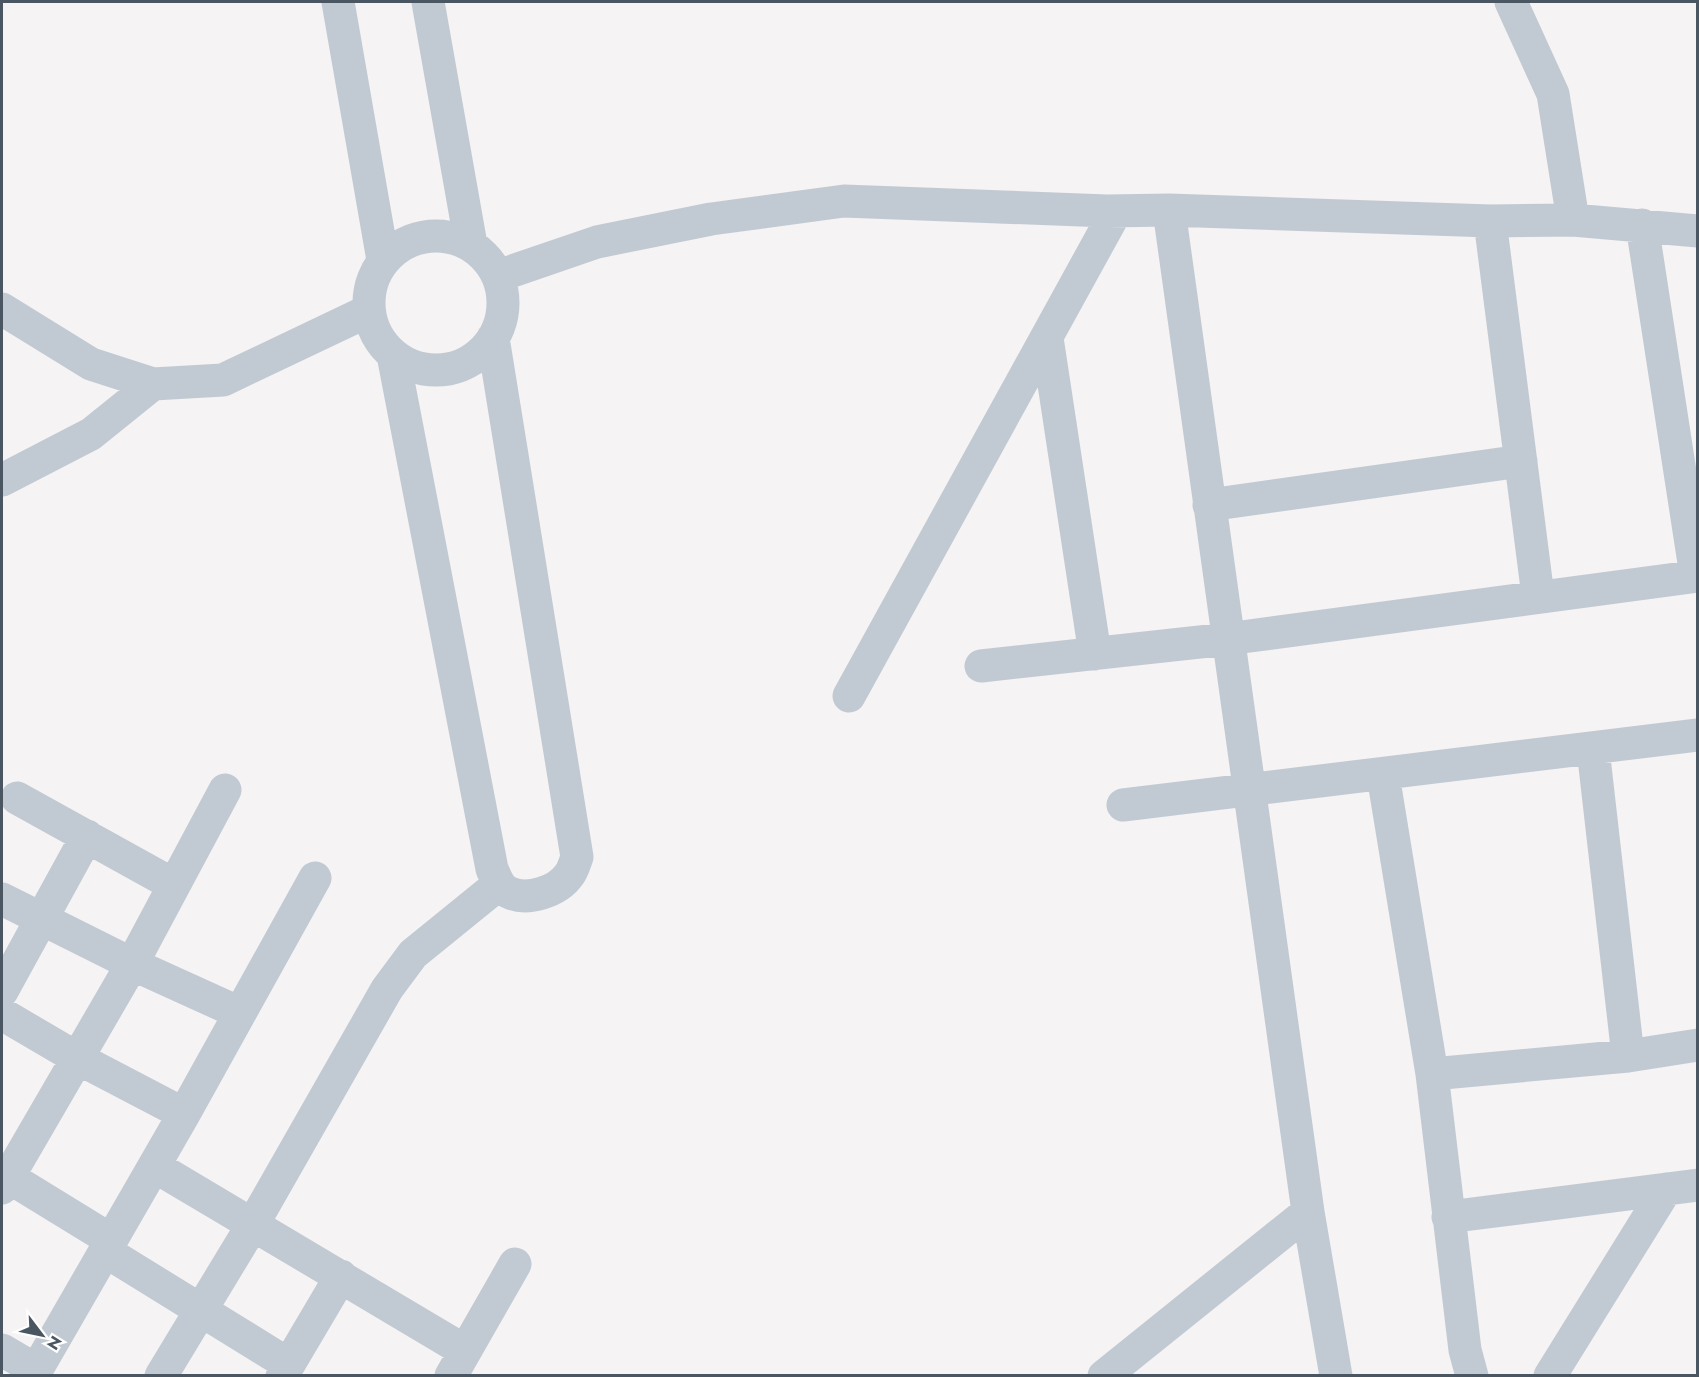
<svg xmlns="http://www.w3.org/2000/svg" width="1699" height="1377" viewBox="0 0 1699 1377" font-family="Jost,sans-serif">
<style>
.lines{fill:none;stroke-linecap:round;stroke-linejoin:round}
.minor{stroke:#c1cad2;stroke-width:33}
</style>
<rect width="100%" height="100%" fill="#f5f3f3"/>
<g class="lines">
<path class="minor" d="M338 2 383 260
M428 2 471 245
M1511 2 1553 94 1573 220
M1169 210 1308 1212 1336 1376
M1490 221 1538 596
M1642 225 1696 576
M369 303a67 67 0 1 1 134 0a67 67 0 1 1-134 0Z
M498 276 597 242 711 219 844 201 1107 211 1169 210 1490 221 1573 220 1698 231
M2 309 91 364 153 384 223 380 368 311
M1047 338 1095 654
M393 355 492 869C496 878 499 888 508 892 527 902 558 891 569 875 573 870 575 862 577 857L493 338
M2 480 91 434 153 384
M1209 505 1521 461
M981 666 1227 639 1698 576
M849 696 1116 211
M1593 749 1628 1056
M1383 775 1432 1074 1465 1350 1472 1376
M17 798 174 885
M1123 805 1698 735
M2 899 132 964 240 1013
M2 991 87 836
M2 1014 77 1058 184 1114
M1432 1074 1628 1056 1698 1045
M154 1166 465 1351
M2 1173 111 1240
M2 1188 132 964 225 790
M1448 1217 1698 1185
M105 1251 288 1364
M2 1350 36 1370
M33 1376 184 1114 315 878
M161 1376 253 1224 387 989 413 954 498 885
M282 1376 341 1276
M451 1376 515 1264
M1104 1376 1308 1212
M1550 1376 1666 1189"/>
</g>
<rect width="1699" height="1377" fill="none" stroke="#4a5661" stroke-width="6"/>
<g transform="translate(42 1335) rotate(122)" stroke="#ffffff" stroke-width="4.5" paint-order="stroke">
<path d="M0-4.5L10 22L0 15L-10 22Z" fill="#4a5661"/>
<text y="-9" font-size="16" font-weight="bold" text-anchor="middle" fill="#4a5661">N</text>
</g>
</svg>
